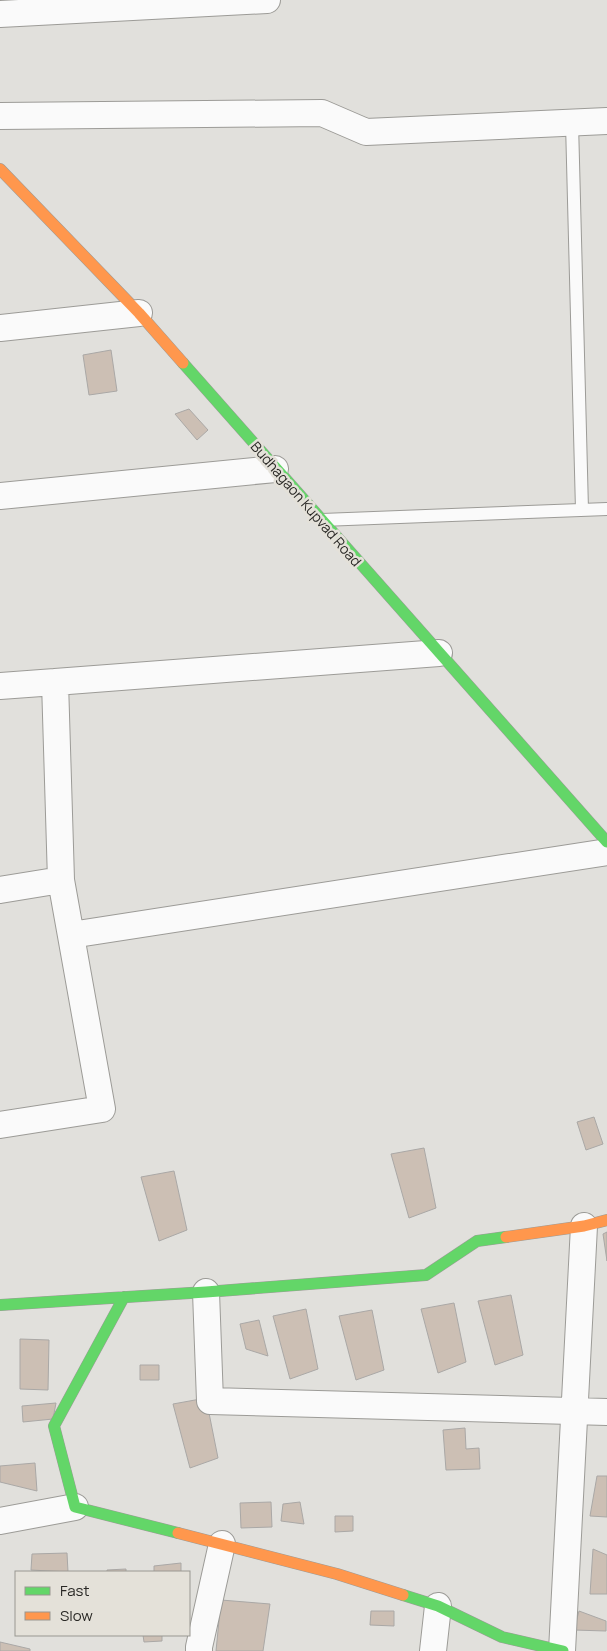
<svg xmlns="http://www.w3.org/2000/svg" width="607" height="1651" viewBox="0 0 607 1651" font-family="Manrope,sans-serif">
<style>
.building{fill:#ccbfb4;stroke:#aaa8a6}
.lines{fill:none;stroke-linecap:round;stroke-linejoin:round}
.lane-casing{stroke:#9c9b97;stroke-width:14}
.street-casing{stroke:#9c9b97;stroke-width:28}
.fast-casing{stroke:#9c9b97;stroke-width:12}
.slow-casing{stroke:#9c9b97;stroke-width:12}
.lane{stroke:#fafafa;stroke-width:12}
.street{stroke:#fafafa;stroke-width:26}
.fast{stroke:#63d668;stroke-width:11}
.slow{stroke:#ff974d;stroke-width:11}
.labels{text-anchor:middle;stroke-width:5;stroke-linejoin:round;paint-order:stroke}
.street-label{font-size:14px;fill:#292825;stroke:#e4e1d9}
</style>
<rect width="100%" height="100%" fill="#e1e0dc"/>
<path class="building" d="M111 350 117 391 89 395 83 355Z
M189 409 208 430 197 440 175 414Z
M594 1117 603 1144 586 1150 577 1122Z
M424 1148 436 1208 409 1218 391 1154Z
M174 1171 187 1230 159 1241 141 1177Z
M607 1232V1261L603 1234Z
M511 1295 523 1355 495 1365 478 1301Z
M454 1303 466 1362 438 1373 421 1309Z
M306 1309 318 1369 290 1379 273 1316Z
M372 1310 384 1370 356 1380 339 1316Z
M259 1320 268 1356 246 1349 240 1324Z
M20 1339 49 1340 48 1390 20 1389Z
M140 1365H159V1380H140Z
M206 1398 218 1458 190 1468 173 1404Z
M56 1403 53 1419 23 1422 22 1406Z
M465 1428 466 1449 479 1448 480 1469 446 1470 443 1430Z
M35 1463 37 1491 0 1482V1466Z
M597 1476H607V1517L590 1516Z
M271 1502 272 1527 241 1528 240 1503Z
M300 1502 304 1524 281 1521 283 1504Z
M335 1516H353V1531L335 1532Z
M593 1549 607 1555V1594H590Z
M67 1553 68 1572 31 1570 32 1554Z
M181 1563V1572H154V1566Z
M126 1569V1572H107V1570Z
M221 1600 270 1604 263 1651H216Z
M371 1611H394V1626L370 1625Z
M579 1611 606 1621V1631L574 1630Z
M143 1635H162V1641L144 1642Z
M0 1642 30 1649V1651H0Z"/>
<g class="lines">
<defs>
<path id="lane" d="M572 123 582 510
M322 520 607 509"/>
<path id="street" d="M0 14 267 0
M0 116 322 113 366 132 607 121
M0 328 139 313
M0 496 275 469
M0 686 55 682
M61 880 55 682 439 653
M0 890 61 880 102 1109 0 1125
M71 935 607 852
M206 1292 210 1401 607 1412
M0 1521 75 1507
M199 1651V1647L222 1544
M433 1651 438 1606
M562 1651 584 1226"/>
<path id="fast" d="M183 363 607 842
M124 1297 54 1426 75 1507 178 1533
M0 1305 206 1292 426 1275 477 1241 506 1237
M403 1595 438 1606 502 1637 563 1651"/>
<path id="slow" d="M0 169 139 313 183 363
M506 1237 584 1226 607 1220
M178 1533 337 1574 403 1595"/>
</defs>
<use href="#lane" class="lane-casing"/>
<use href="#street" class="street-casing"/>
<use href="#fast" class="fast-casing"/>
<use href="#slow" class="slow-casing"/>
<use href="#lane" class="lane"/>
<use href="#street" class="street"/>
<use href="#fast" class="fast"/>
<use href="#slow" class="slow"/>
</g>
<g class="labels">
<g class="street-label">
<text transform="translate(306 504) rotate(49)" y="5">Budhagaon Kupvad Road</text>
</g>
</g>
<rect x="15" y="1571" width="175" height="65" fill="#e4e1d9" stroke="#999791"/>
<rect x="25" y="1587" width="25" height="8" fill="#63d668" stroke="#999791"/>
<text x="60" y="1596" font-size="15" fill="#292825">Fast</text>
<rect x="25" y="1612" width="25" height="8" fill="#ff974d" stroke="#999791"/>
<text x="60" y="1621" font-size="15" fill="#292825">Slow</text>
</svg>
